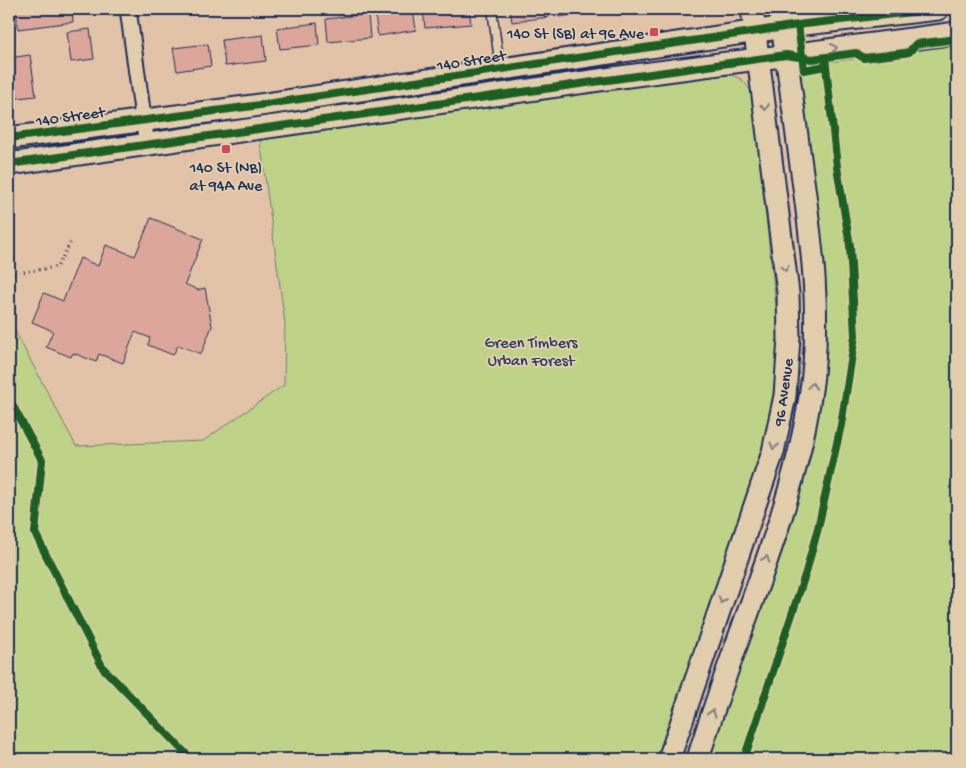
<svg xmlns="http://www.w3.org/2000/svg" width="966" height="768" viewBox="0 0 966 768" font-family="'Gochi Hand',sans-serif">
<style>
.green{fill:#bed388;stroke:#6c8173}
.building{fill:#dca69a;stroke:#1b2f5e}
.lines{fill:none;stroke-linecap:round;stroke-linejoin:round}
.lane-casing{stroke:#1b2f5e;stroke-width:11}
.street-casing{stroke:#1b2f5e;stroke-width:19}
.secondary-casing{stroke:#1b2f5e;stroke-width:25}
.path{stroke:#1b2f5e;stroke-width:3;stroke-dasharray:1 4;stroke-linecap:butt}
.lane{stroke:#e2cdac;stroke-width:8}
.street{stroke:#e2cdac;stroke-width:15}
.secondary{stroke:#e2cdac;stroke-width:21}
.cycleway-casing{stroke:#e2cdac;stroke-width:11}
.cycleway{stroke:#1b5e20;stroke-width:8}
.oneway{stroke:#7e7e85}
.poi-dot{fill:#d1495b;stroke:#e2cdac;stroke-width:2}
.labels{text-anchor:middle;stroke-width:4;stroke-linejoin:round;paint-order:stroke}
.poi-label{font-size:16px;fill:#1b2f5e;stroke:#e2cdac;text-anchor:end}
.street-label{font-size:16px;fill:#1b2f5e;stroke:#e2cdac}
.park-label{font-size:16px;fill:#2b3f62;stroke:#e2cdac}
</style>
<rect width="100%" height="100%" fill="#e3c3a8"/>
<filter id="ink" filterUnits="userSpaceOnUse"><feTurbulence type="fractalNoise" baseFrequency=".02" numOctaves="2"/><feDisplacementMap in="SourceGraphic" scale="10" xChannelSelector="R" yChannelSelector="G"/><feConvolveMatrix kernelMatrix="1 2 1 2 8 2 1 2 1" color-interpolation-filters="sRGB"/></filter>
<g filter="url(#ink)">
<path class="green" d="M957 43V751L954 759H708L804 472 814 434 825 362 801 75 808 66 818 61Z
M716 75C735 74 744 77 752 94L776 306 778 334 777 362 773 394 761 452 657 759H9V320L76 446 203 441 284 385 285 323 260 140Z"/>
<path class="building" d="M16 9H72L73 22 18 29Z
M390 9H413L416 30 378 36 375 15 391 13Z
M423 9H469L471 24 425 28Z
M510 9H548L549 17 512 22Z
M558 9H606V10L559 17Z
M368 14 370 38 328 42 326 19Z
M317 23 319 45 280 49 277 28Z
M90 29 94 59 71 62 67 32Z
M263 35 266 61 225 66 222 40Z
M208 44 211 66 177 71 173 48Z
M30 55 36 96 9 99V58Z
M151 218 203 239 185 284 198 290 205 288 212 326 201 354 178 345 173 355 148 345 150 338 135 332 123 363 99 354 96 362 73 353 71 357 46 347 53 331 32 322 44 293 63 301 80 258 98 266 106 245 135 256Z"/>
<g class="lines">
<defs>
<path id="lane" d="M492 9 500 68"/>
<path id="street" d="M128 9 147 146"/>
<path id="secondary" d="M9 138 253 106 805 24 938 9
M9 164 613 78 957 33
M669 759 773 452 785 396 789 338 788 293 752 9
M698 759C733 639 791 521 810 397 823 318 811 237 800 158 793 108 787 59 780 9"/>
</defs>
<use href="#lane" class="lane-casing"/>
<use href="#street" class="street-casing"/>
<use href="#secondary" class="secondary-casing"/>
<path class="path" d="M9 274 57 267 72 240"/>
<use href="#lane" class="lane"/>
<use href="#street" class="street"/>
<use href="#secondary" class="secondary"/>
<defs>
<path id="cycleway" d="M798 25 804 70 826 66
M9 138 253 106 805 24 938 9
M9 164 786 55 812 59 856 53 864 58 904 53 909 52 916 44 957 39
M9 399 42 460 35 533 103 668 191 759
M744 759 806 572 818 528 841 425 855 336 850 246 837 167 825 57"/>
</defs>
<use href="#cycleway" class="cycleway-casing"/>
<use href="#cycleway" class="cycleway"/>
</g>
<defs><path id="oneway-chevron" d="M-2-3.5L2.5 0L-2 3.5" fill="none" stroke-width="1.6" stroke-linecap="round" stroke-linejoin="round" transform="scale(1.25)"/></defs>
<g class="oneway">
<use href="#oneway-chevron" transform="translate(834 48) rotate(-7)"/>
<use href="#oneway-chevron" transform="translate(765 107) rotate(83)"/>
<use href="#oneway-chevron" transform="translate(785 268) rotate(83)"/>
<use href="#oneway-chevron" transform="translate(812 386) rotate(-85)"/>
<use href="#oneway-chevron" transform="translate(774 446) rotate(103)"/>
<use href="#oneway-chevron" transform="translate(766 559) rotate(-71)"/>
<use href="#oneway-chevron" transform="translate(722 600) rotate(109)"/>
<use href="#oneway-chevron" transform="translate(712 713) rotate(-71)"/>
</g>
</g>
<g class="poi-dot">
<rect x="649" y="27" width="10" height="10" rx="2.5"/>
<rect x="221" y="144" width="10" height="10" rx="2.5"/>
</g>
<g class="labels">
<g class="poi-label">
<text x="644" y="38">140 St (SB) at 96 Ave</text>
<text x="226" y="172" text-anchor="middle">140 St (NB)<tspan x="226" dy="18">at 94A Ave</tspan></text>
</g>
<g class="street-label">
<text transform="translate(471 59) rotate(-9)" y="6">140 Street</text>
<text transform="translate(70 115) rotate(-8)" y="6">140 Street</text>
<text transform="translate(782 392) rotate(-82)" y="6">96 Avenue</text>
</g>
<g class="park-label">
<text x="531" y="347">Green Timbers<tspan x="531" dy="18">Urban Forest</tspan></text>
</g>
</g>
<rect width="966" height="768" fill="none" stroke="#e2cdac" stroke-width="30"/>
<rect x="15" y="15" width="936" height="738" fill="none" stroke="#1b2f5e" stroke-width="2" filter="url(#ink)"/>
</svg>
